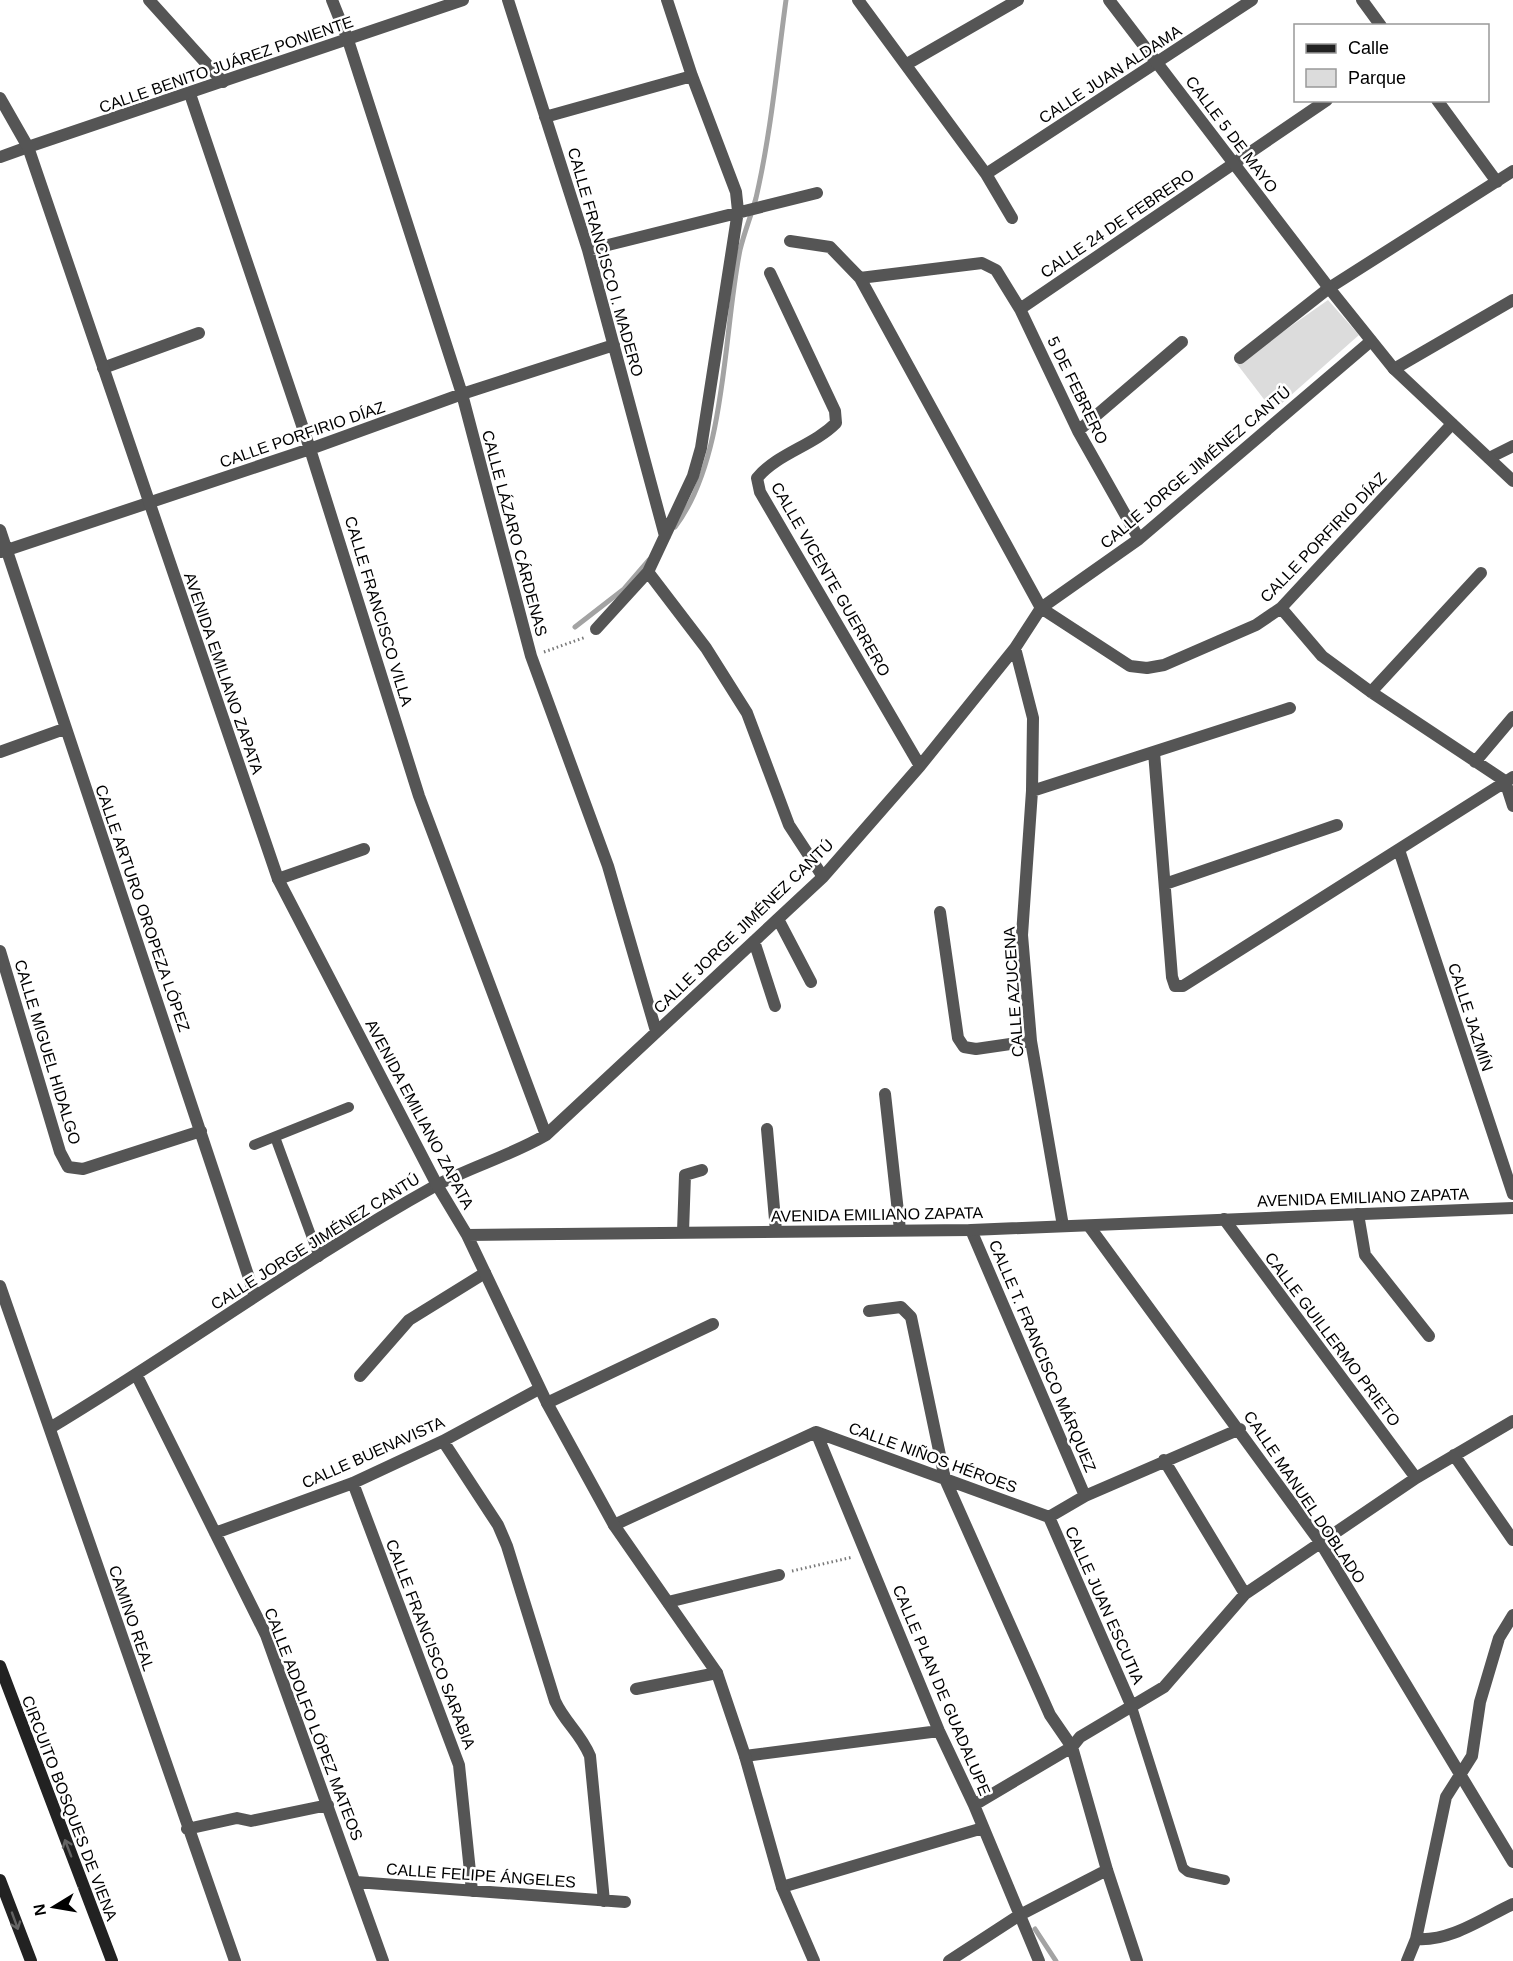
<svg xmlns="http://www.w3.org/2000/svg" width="1513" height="1961" viewBox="0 0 1513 1961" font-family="Helvetica,sans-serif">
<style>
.green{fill:#dcdcdc}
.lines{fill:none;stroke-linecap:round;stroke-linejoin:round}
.stream{stroke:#a3a3a3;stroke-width:5}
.path{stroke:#777;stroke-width:3;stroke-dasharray:1.5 3;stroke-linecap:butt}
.service{stroke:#555;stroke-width:10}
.minor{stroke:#555;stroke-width:12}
.tertiary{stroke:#555;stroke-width:12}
.secondary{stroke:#222;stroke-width:12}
.oneway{stroke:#646464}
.labels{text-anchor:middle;stroke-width:5;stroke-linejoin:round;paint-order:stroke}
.street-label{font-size:16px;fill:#000;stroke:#fff}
</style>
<rect width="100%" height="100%" fill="#fff"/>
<path class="green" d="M1328 300 1359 335 1273 411 1237 364Z"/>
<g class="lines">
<path class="stream" d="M675 527C727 458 723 334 740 250 744 233 751 216 756 198 771 133 777 66 786 0
M575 627 624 589 649 560
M1035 1929 1056 1961"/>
<path class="path" d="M544 652 586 637
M792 1571 853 1557"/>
<path class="service" d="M275 1137 319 1257
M254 1145 349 1107
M1132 1707 1183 1868 1188 1872 1225 1880"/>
<path class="minor" d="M149 0 223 82
M332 0 348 40 462 394 531 656 608 866 656 1031
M508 0 588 250 665 536
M858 0 986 174 1012 218
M1362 0 1381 26
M907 64 1018 0
M190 94 310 449 419 796 546 1135
M1437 100 1497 182
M545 117 692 76
M0 157 28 147
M986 174 1252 0
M790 241 830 247 860 278 1041 608 1130 666 1147 668 1164 665 1256 625 1281 608 1452 424
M588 250 817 193
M770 273 835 411 836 423C813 446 778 453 757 478L760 492 920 766
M860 278 982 263 996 270 1020 309 1078 431 1139 539
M1020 309 1327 100
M1240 358 1329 288 1513 171
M103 368 199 333
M1394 369 1513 300
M1078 431 1182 342
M1489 458 1513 446
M0 530 255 1296
M1 552 310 449 462 394 614 345
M648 572 706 648 747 713 789 825 823 877
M1281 608 1322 656 1371 692 1505 781 1513 806
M596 629 648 572 693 476 701 448 738 211 736 192 692 76 667 0
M1015 648 1033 718 1032 791 1022 935 1031 1041 1063 1226
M1371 692 1481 573
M0 752 64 729
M1154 752 1172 977 1175 986H1183L1513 777
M1475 762 1513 717
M1032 791 1290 708
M1399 850 1513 1194
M278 879 364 849
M1165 884 1337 825
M940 912 958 1038 964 1047 976 1049 1031 1041
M778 919 811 982
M754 941 775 1006
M0 951 60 1152 68 1167 83 1169 201 1131
M885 1094 900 1230
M767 1129 776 1231
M1358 1214 1365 1255 1429 1336
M1224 1219 1416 1478
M1089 1226 1320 1542 1513 1862
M971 1230 1085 1496
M683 1232 685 1175 702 1170
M0 1286 235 1961
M869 1311 901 1307 911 1317 945 1479 1050 1715 1072 1747 1107 1870 1137 1961
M137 1376 266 1635 383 1961
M360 1376 409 1320 485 1273
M547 1403 713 1324
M50 1428C180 1350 302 1260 435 1186 470 1167 510 1156 546 1135L823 877 920 766 1015 648 1041 608 1139 539 1371 341
M816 1432 939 1731 974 1805 1039 1961
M443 1441 498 1525 507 1546 555 1701C565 1723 580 1732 590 1756L604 1901
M1454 1455 1513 1540
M1164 1460 1245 1594
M353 1483 459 1765 472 1891
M1049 1517 1132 1707
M614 1525 816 1432 1049 1517 1085 1496 1240 1429
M215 1533 353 1483 443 1441 539 1389
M668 1602 779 1575
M636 1689 717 1673
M745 1756 939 1731
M974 1805 1072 1747 1080 1737 1164 1687 1245 1594 1416 1478 1513 1421
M187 1829 237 1818 251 1821 328 1805
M356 1882 625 1902
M782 1887 983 1828
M1416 1939C1450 1942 1483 1918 1513 1904
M949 1961 1018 1916 1107 1870
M1407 1961 1416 1939 1446 1797 1472 1756 1480 1702 1499 1638 1513 1615"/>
<path class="tertiary" d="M1109 0 1329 288 1394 369 1513 481
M0 98 28 147 278 879 437 1185 467 1235 547 1403 614 1525 717 1673 745 1756 782 1887 814 1961
M28 147 463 0
M467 1235 971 1230 1513 1208"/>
<path class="secondary" d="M0 1666 112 1961
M0 1880 31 1961"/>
</g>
<defs><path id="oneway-shaft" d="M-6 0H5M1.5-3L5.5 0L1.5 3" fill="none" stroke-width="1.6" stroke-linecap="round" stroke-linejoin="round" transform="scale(1.5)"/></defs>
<g class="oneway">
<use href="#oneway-shaft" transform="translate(68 1848) rotate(-111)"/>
<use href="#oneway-shaft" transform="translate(15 1921) rotate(70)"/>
</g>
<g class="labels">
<g class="street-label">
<text transform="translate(226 64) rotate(-19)" y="6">CALLE BENITO JUÁREZ PONIENTE</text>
<text transform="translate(1110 74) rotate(-33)" y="6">CALLE JUAN ALDAMA</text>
<text transform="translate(1232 134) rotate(53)" y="6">CALLE 5 DE MAYO</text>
<text transform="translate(1117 223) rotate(-34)" y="6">CALLE 24 DE FEBRERO</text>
<text transform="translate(606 262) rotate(74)" y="6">CALLE FRANCISCO I. MADERO</text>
<text transform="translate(1078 390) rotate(64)" y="6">5 DE FEBRERO</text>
<text transform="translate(302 434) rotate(-19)" y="6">CALLE PORFIRIO DÍAZ</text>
<text transform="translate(1195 467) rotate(-40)" y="6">CALLE JORGE JIMÉNEZ CANTÚ</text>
<text transform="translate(515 533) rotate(75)" y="6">CALLE LÁZARO CÁRDENAS</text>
<text transform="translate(1323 537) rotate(-46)" y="6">CALLE PORFIRIO DÍAZ</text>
<text transform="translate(831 579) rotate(60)" y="6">CALLE VICENTE GUERRERO</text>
<text transform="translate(379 611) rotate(73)" y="6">CALLE FRANCISCO VILLA</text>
<text transform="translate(224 673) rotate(71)" y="6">AVENIDA EMILIANO ZAPATA</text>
<text transform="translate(143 908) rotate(71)" y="6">CALLE ARTURO OROPEZA LÓPEZ</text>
<text transform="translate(743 926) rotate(-44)" y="6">CALLE JORGE JIMÉNEZ CANTÚ</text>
<text transform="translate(1013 992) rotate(-94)" y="6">CALLE AZUCENA</text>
<text transform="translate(1471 1017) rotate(72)" y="6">CALLE JAZMÍN</text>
<text transform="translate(48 1052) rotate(73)" y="6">CALLE MIGUEL HIDALGO</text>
<text transform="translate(420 1114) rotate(62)" y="6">AVENIDA EMILIANO ZAPATA</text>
<text transform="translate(1363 1197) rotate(-2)" y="6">AVENIDA EMILIANO ZAPATA</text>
<text transform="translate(877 1214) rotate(-1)" y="6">AVENIDA EMILIANO ZAPATA</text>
<text transform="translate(315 1241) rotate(-32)" y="6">CALLE JORGE JIMÉNEZ CANTÚ</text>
<text transform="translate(1333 1339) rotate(53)" y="6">CALLE GUILLERMO PRIETO</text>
<text transform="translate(1043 1356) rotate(67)" y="6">CALLE T. FRANCISCO MÁRQUEZ</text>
<text transform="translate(373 1452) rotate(-24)" y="6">CALLE BUENAVISTA</text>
<text transform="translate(933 1457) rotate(20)" y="6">CALLE NIÑOS HÉROES</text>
<text transform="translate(1305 1497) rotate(56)" y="6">CALLE MANUEL DOBLADO</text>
<text transform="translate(1105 1605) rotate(66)" y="6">CALLE JUAN ESCUTIA</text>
<text transform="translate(132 1618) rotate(71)" y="6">CAMINO REAL</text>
<text transform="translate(431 1644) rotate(69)" y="6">CALLE FRANCISCO SARABIA</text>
<text transform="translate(942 1690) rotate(67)" y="6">CALLE PLAN DE GUADALUPE</text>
<text transform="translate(314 1724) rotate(69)" y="6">CALLE ADOLFO LÓPEZ MATEOS</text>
<text transform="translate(70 1808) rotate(69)" y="6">CIRCUITO BOSQUES DE VIENA</text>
<text transform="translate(481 1875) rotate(4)" y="6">CALLE FELIPE ÁNGELES</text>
</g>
</g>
<rect x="1294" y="24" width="195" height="78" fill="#ffffff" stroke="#999999" stroke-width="1.5"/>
<rect x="1306" y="44" width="30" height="9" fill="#222222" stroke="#999999" stroke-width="1.5"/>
<text x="1348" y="54" font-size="18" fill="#000000">Calle</text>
<rect x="1306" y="69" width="30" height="18" fill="#dcdcdc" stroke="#999999" stroke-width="1.5"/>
<text x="1348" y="84" font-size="18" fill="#000000">Parque</text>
<g transform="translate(54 1907) rotate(259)" stroke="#ffffff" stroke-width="4.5" paint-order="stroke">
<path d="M0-4.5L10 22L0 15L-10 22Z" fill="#000000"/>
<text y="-9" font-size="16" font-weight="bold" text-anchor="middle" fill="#000000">N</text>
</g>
</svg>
